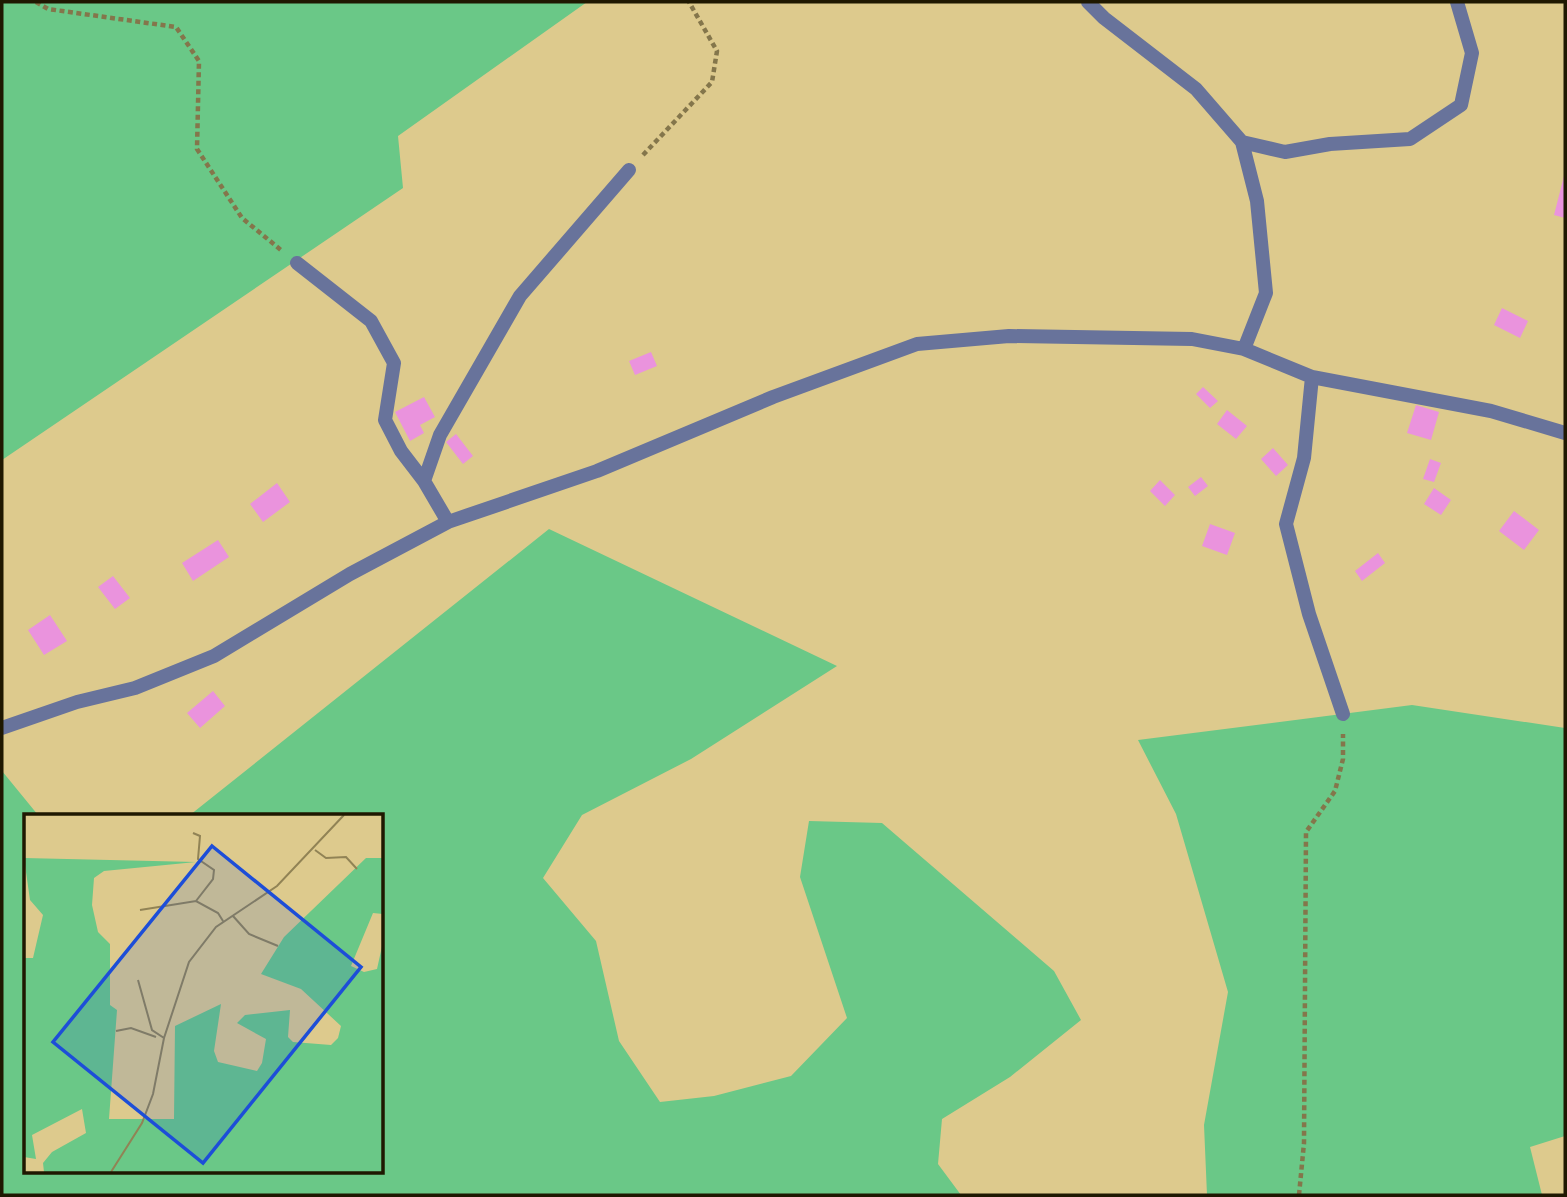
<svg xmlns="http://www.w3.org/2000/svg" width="1567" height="1197" viewBox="0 0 1567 1197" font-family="'Alegreya Sans',sans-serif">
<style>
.green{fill:#6ac887}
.building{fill:#ea93dd}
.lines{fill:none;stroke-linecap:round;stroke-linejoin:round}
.path{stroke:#84764b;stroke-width:4.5;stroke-dasharray:5 3.5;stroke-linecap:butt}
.street{stroke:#68739b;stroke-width:14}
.inset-road{fill:none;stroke:#918355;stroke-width:2}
.view{fill:#1d4ed8;fill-opacity:0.15;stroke:#1d4ed8;stroke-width:3.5}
.inset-edge{fill:none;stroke:#1f1801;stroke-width:3.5}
</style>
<rect width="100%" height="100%" fill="#ddca8d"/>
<path class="green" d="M2 2H587L398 136 403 188 2 460Z
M549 529 837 666 691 759 582 815 543 878 596 941 619 1041 660 1102 714 1096 791 1076 847 1018 800 877 809 821 882 823 1054 971 1081 1020 1010 1077 942 1119 938 1164 961 1195H2V771L38 815 26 816V1171H382V816L190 815Z
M1412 705 1565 728V1136L1530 1147 1542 1195H1207L1204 1125 1228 992 1176 814 1138 740Z"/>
<path class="building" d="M1564 176H1565V218L1554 215Z
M1502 308 1528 321 1520 338 1494 325Z
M651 352 657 366 635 375 629 361Z
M1203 387 1218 401 1210 408 1196 394Z
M424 397 435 417 420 425 424 433 410 441 395 412Z
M1416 405 1439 412 1431 440 1407 433Z
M1227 410 1247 426 1236 439 1217 424Z
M456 434 473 456 463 464 446 442Z
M1273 448 1288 465 1276 476 1261 459Z
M1430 459 1441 463 1434 482 1423 479Z
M1201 477 1208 486 1195 496 1188 487Z
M1160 480 1175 495 1165 506 1150 491Z
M277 483 290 502 263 522 250 504Z
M1434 488 1451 500 1441 515 1424 504Z
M1514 511 1539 530 1524 550 1499 531Z
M1210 524 1235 533 1227 555 1202 546Z
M218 540 229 557 193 581 182 563Z
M1378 553 1385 563 1362 581 1355 571Z
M113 576 130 598 115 609 98 587Z
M50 615 67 641 44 655 28 630Z
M213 691 225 706 200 728 187 713Z"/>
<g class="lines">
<path class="path" d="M36 2 48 9 176 27 199 61 197 149 242 218 281 250
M643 155 712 82 717 51 689 2
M1299 1195 1304 1143 1306 832 1335 791 1343 759V734"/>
<path class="street" d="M1088 2 1104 18 1196 89 1242 142 1257 201 1266 293 1244 349
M1242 142 1285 152 1330 144 1410 139 1461 105 1472 53 1457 2
M297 263 371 321 394 363 385 420 401 451 424 481
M1312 377 1304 458 1286 524 1309 614 1343 714
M448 522 424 481 440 435 520 296 629 170
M2 728 77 702 135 688 214 656 350 574 448 522 597 471 773 397 917 344 1009 336 1192 339 1244 349 1312 377 1491 411 1565 433"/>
</g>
<g transform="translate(24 814)">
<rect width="359" height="359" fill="#ddca8d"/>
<path d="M0 44 172 48 80 57 70 64 68 91 74 118 86 130V191L93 196 85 305H150L151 212 197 190 190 237 194 248 233 257 238 249 242 225 213 209 221 201 266 196 264 223 269 228 307 231 314 224 317 212 277 175 237 160 260 123 342 44H359V100L349 99 327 152 340 158 353 155 359 128V358H20L19 349 28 338 62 319 58 295 8 321 12 345 0 343V144H9L19 101 6 86Z" fill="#6ac887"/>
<path class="inset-road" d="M169 19 176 22 174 45 190 56 189 65 172 87M291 36 302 44 322 43 333 55M116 96 172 87 194 99 199 107M209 102 225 120 254 132M114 166 128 216 140 224M92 217 107 214 132 223M87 358 118 309 129 280 140 224 165 148 192 113 253 72 320 1"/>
<path class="view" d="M188 32 337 153 179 349 29 228Z"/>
<rect width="359" height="359" class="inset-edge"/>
</g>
<rect width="1567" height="1197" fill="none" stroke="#1f1801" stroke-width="7"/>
</svg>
